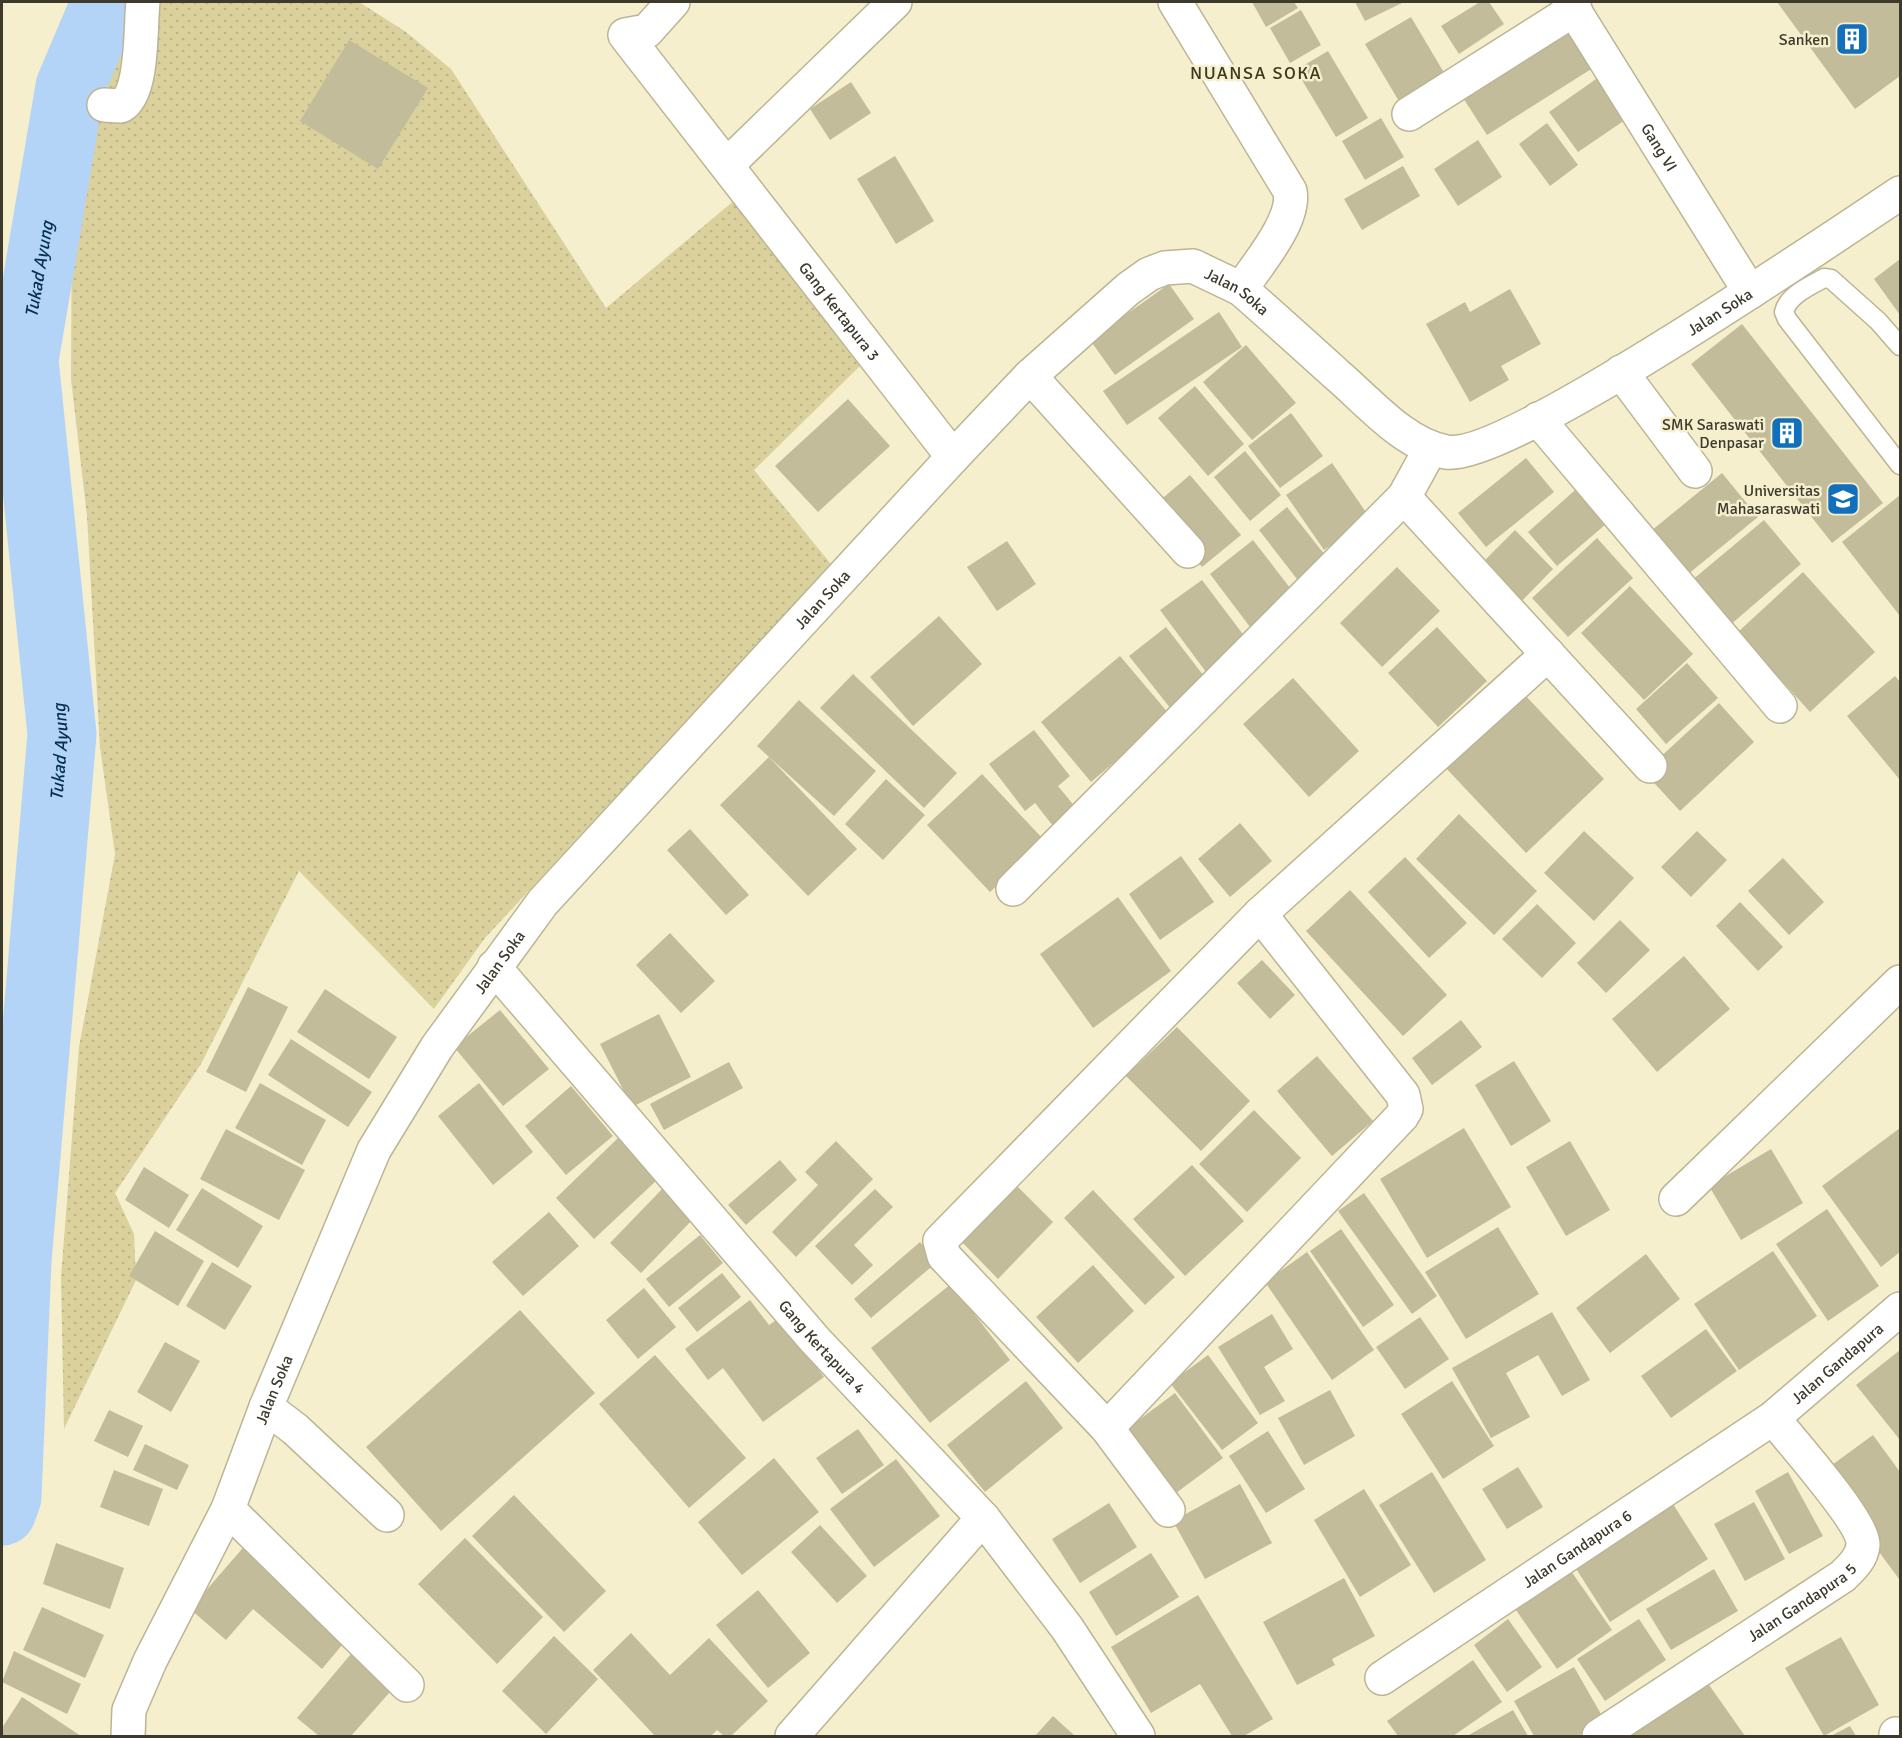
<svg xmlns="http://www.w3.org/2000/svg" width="1902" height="1738" viewBox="0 0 1902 1738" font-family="Signika,sans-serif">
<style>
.grass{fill:url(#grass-dots)}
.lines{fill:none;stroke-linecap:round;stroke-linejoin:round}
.river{stroke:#b4d4f7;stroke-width:69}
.building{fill:#c2bc9b}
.service-casing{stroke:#bbb595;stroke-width:21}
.minor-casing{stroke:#bbb595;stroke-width:36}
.service{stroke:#fff;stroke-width:18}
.minor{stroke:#fff;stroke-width:33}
.labels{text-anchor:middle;stroke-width:5;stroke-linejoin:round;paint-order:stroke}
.poi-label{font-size:16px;fill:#3d3a2d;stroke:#f5efcd;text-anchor:end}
.street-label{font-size:16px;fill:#3d3a2d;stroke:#f5efcd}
.neighbourhood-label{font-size:18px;letter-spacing:1.5px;fill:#3d371b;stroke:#f5efcd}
.water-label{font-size:18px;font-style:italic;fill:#062e51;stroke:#f5efcd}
</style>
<defs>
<pattern id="grass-dots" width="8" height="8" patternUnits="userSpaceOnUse" patternTransform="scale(1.5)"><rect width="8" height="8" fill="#dbd19d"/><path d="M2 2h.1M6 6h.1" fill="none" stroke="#bdb488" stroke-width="1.8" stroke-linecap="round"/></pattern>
</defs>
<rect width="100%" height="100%" fill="#f5efcd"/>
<path class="grass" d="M145 2H359L406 32 451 69 606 308 736 199 861 365 754 470 831 564 485 938 434 1009 299 871 201 1064 115 1193 134 1234 136 1280 64 1429 61 1277 79 1047 115 854 100 747 87 516 71 379 72 199 104 83Z"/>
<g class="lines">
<path class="river" id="s1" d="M2 1511 7 1497 17 1261 62 734 24 360 70 87 106 2"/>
</g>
<path class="building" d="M1252 2H1294L1298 8 1266 27Z
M1355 2H1404L1365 21Z
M1480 2H1489L1504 24 1459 54 1441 26Z
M1777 2H1900V76L1855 109Z
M1301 10 1321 45 1290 63 1270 28Z
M1411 17 1446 76 1400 103 1365 44Z
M1573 29 1596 66 1487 135 1463 98Z
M349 40 428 88 378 169 300 121Z
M1328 51 1368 118 1336 137 1296 70Z
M1599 77 1628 118 1578 152 1549 112Z
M851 82 871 113 830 140 810 109Z
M1381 118 1404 157 1365 180 1342 141Z
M1547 123 1578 165 1550 186 1519 144Z
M1478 140 1502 177 1458 206 1434 169Z
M895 156 934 221 896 244 857 179Z
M1403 166 1420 196 1362 230 1344 199Z
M1900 259V315L1874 279Z
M1169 284 1194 319 1115 375 1090 340Z
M1510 289 1541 344 1501 366 1509 380 1470 402 1426 324 1465 302 1470 312Z
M1219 312 1242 347 1127 425 1103 391Z
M1742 324 1883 503 1832 543 1691 364Z
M1246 345 1296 403 1252 440 1203 382Z
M1195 386 1244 444 1208 476 1158 418Z
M848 399 890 446 818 512 775 466Z
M1291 413 1323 456 1280 488 1248 446Z
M1245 451 1281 495 1250 521 1214 477Z
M1526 458 1554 492 1486 547 1458 513Z
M1332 463 1370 518 1324 550 1286 495Z
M1722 473 1758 517 1687 575 1651 531Z
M1190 475 1241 535 1202 567 1152 507Z
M1583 483 1613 518 1557 566 1528 532Z
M1900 495V616L1842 542Z
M1287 507 1329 560 1300 583 1259 530Z
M1764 520 1801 564 1729 626 1691 581Z
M1515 530 1553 569 1519 604 1480 565Z
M1597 538 1633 578 1568 637 1532 598Z
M1253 540 1297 597 1253 631 1210 574Z
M1007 541 1036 584 997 611 967 567Z
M1397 567 1440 611 1382 667 1340 623Z
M1803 572 1875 652 1810 712 1738 632Z
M1202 580 1248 641 1206 672 1160 610Z
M1630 586 1693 654 1644 700 1581 633Z
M939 616 982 664 913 726 870 677Z
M1166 627 1207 680 1171 709 1129 656Z
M1437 627 1487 681 1438 727 1388 673Z
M1120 656 1170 715 1091 782 1041 722Z
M1687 663 1718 698 1666 744 1636 709Z
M853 674 957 773 924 808 820 708Z
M1895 676 1900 682V780L1847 716Z
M1293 678 1359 751 1309 797 1243 724Z
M1522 692 1604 779 1526 853 1444 766Z
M799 700 876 771 834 816 757 746Z
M1719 703 1754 742 1680 811 1644 772Z
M1034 730 1070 776 1058 786 1076 808 1053 826 1035 803 1025 811 989 764Z
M769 757 857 849 808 896 720 805Z
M982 774 1045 841 990 892 927 825Z
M886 779 925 815 883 860 845 824Z
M1459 814 1537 891 1494 935 1416 859Z
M1240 823 1272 861 1230 897 1198 859Z
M690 829 749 895 726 915 667 850Z
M1584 831 1634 878 1594 921 1544 873Z
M1697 831 1727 860 1691 897 1661 867Z
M1181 856 1214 902 1160 940 1129 894Z
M1405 857 1467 923 1429 958 1368 892Z
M1783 858 1824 902 1789 935 1748 891Z
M1350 890 1447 995 1403 1036 1306 931Z
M1118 897 1171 971 1093 1028 1040 954Z
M1740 902 1783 947 1758 971 1716 926Z
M1537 904 1576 943 1542 978 1502 939Z
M1620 920 1650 950 1606 993 1577 963Z
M670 933 715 981 681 1013 636 965Z
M1684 956 1730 1009 1657 1072 1612 1019Z
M1262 960 1295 995 1270 1019 1237 983Z
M248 987 288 1007 246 1092 206 1072Z
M325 989 397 1037 369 1079 297 1032Z
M500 1010 549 1069 503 1106 454 1047Z
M659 1014 691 1077 632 1107 600 1044Z
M1461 1020 1482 1047 1432 1085 1412 1058Z
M1177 1027 1250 1101 1201 1151 1126 1076Z
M291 1039 372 1092 348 1127 268 1075Z
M1317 1056 1373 1121 1332 1156 1277 1091Z
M1514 1061 1551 1121 1511 1146 1475 1085Z
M729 1062 743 1088 664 1130 650 1104Z
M260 1083 326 1120 302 1165 235 1128Z
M479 1083 533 1152 493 1185 438 1116Z
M571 1086 613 1136 566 1175 525 1126Z
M1254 1110 1301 1158 1247 1212 1199 1164Z
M1464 1128 1511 1207 1427 1258 1380 1179Z
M1900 1128V1252L1881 1267 1822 1186Z
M226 1129 305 1170 279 1220 200 1179Z
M618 1138 657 1180 594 1239 556 1198Z
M836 1141 873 1179 796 1257 772 1232 818 1185 805 1172Z
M1570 1141 1610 1210 1566 1236 1526 1167Z
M1771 1149 1803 1203 1741 1240 1709 1186Z
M780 1160 797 1180 746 1225 728 1205Z
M1192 1165 1244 1221 1185 1276 1133 1219Z
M144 1167 189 1195 169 1228 125 1200Z
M1016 1185 1053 1222 998 1279 961 1241Z
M665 1186 696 1216 641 1273 610 1243Z
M202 1188 263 1226 238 1268 176 1230Z
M875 1189 893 1207 854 1245 873 1265 852 1285 815 1246Z
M1093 1190 1175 1277 1145 1305 1064 1218Z
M1364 1193 1437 1296 1412 1314 1338 1211Z
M1827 1209 1879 1286 1828 1321 1776 1244Z
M549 1212 579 1246 523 1296 492 1262Z
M1498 1227 1539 1294 1466 1339 1425 1272Z
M1341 1229 1394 1305 1363 1327 1310 1251Z
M155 1231 204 1261 178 1306 129 1276Z
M700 1235 723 1263 669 1307 646 1279Z
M920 1242 937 1262 871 1318 854 1299Z
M1773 1251 1817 1316 1739 1370 1694 1304Z
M1307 1252 1374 1350 1332 1380 1265 1282Z
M1646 1254 1680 1299 1610 1353 1576 1308Z
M212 1262 252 1286 225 1330 186 1306Z
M1093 1265 1134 1311 1078 1363 1036 1317Z
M722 1273 741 1297 697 1332 678 1308Z
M951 1284 1010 1360 930 1423 871 1348Z
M644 1288 676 1327 638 1359 606 1320Z
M750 1300 769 1325 779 1318 824 1377 763 1422 723 1368 708 1380 685 1349Z
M520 1310 595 1393 441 1531 366 1447Z
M1552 1312 1590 1380 1562 1396 1538 1355 1506 1373 1530 1417 1491 1438 1452 1368Z
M1272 1314 1293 1349 1264 1367 1285 1401 1260 1415 1218 1347Z
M1420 1317 1449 1359 1405 1389 1376 1347Z
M1706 1329 1737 1371 1671 1418 1641 1376Z
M165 1342 200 1361 171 1412 137 1392Z
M1900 1350V1440L1856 1385Z
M655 1355 746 1458 689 1508 599 1404Z
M1208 1355 1258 1423 1222 1450 1170 1383Z
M1026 1381 1063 1428 985 1492 947 1445Z
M1452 1381 1494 1446 1443 1479 1401 1414Z
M1330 1390 1355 1436 1304 1465 1278 1418Z
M1175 1393 1223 1458 1168 1499 1120 1434Z
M109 1410 143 1426 128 1457 94 1441Z
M858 1429 884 1465 842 1494 816 1458Z
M1268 1431 1305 1489 1266 1513 1229 1456Z
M1873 1435 1900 1472 1899 1579 1821 1473Z
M145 1444 189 1465 177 1490 133 1470Z
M774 1458 819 1512 742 1575 698 1522Z
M896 1459 940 1516 874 1567 830 1509Z
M1518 1467 1543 1507 1507 1529 1482 1489Z
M114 1470 163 1489 149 1526 100 1507Z
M1432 1472 1486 1560 1434 1593 1379 1505Z
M1788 1472 1823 1536 1789 1554 1755 1491Z
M1240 1484 1272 1543 1205 1579 1173 1521Z
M1364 1489 1411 1565 1360 1597 1314 1520Z
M514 1495 606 1591 564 1632 472 1536Z
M1754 1502 1785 1559 1745 1581 1714 1524Z
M1109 1503 1137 1547 1080 1583 1052 1539Z
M1673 1504 1708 1559 1610 1622 1575 1567Z
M820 1525 867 1576 837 1603 791 1552Z
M465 1538 543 1617 497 1664 418 1584Z
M248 1542 352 1633 322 1669 253 1609 226 1640 190 1609Z
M56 1543 124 1568 110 1609 43 1584Z
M1151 1553 1179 1597 1116 1636 1089 1592Z
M1714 1569 1738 1611 1671 1650 1646 1609Z
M1571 1571 1612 1630 1557 1669 1516 1610Z
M1344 1578 1375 1636 1332 1659 1335 1665 1297 1685 1263 1622Z
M758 1590 810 1653 768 1688 716 1625Z
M1198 1595 1273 1719 1244 1736H1232L1200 1684 1151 1713 1111 1647Z
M42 1607 104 1635 85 1678 23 1650Z
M1508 1619 1542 1667 1507 1692 1474 1645Z
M1639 1619 1666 1660 1605 1701 1577 1659Z
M631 1633 670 1675 709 1638 768 1701 731 1736H724L717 1730 711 1736H655L593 1670Z
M554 1636 598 1679 546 1734 502 1691Z
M1841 1637 1879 1705 1824 1736 1785 1668Z
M356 1648 397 1684 351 1736H319L297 1718Z
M14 1651 81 1684 67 1714 2 1682Z
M1473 1660 1502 1702 1453 1736H1398L1387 1721Z
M1574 1667 1605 1721 1578 1736H1534L1514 1701Z
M1700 1672 1745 1736H1628Z
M22 1697 81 1736H2V1728Z
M1513 1710 1528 1736H1467Z
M1053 1716 1075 1736H1035Z
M1850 1726 1856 1736H1831Z"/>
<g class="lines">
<defs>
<path id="service" d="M1900 346 1878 321 1831 279 1824 278C1810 286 1788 295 1784 312L1787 319 1900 465"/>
<g id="minor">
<path id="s2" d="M673 2 647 31 625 35 953 457"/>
<path d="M1175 2 1290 191C1296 220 1257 265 1241 289"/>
<path id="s3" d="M1569 2 1750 292"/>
<path d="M104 105 121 106C144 93 140 27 143 2"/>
<path d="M1409 114 1575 9"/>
<path d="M727 165 895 2"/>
<path d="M1621 372 1695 471"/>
<path d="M1030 376 1188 551"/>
<path d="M1538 419 1780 706"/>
<path d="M1404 497 1650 766"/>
<path d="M1013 889 1404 497 1431 448"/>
<path id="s4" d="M494 967 815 1340 983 1518 1067 1628 1138 1736"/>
<path d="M1676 1199 1900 982"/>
<path d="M266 1407 295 1429 387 1515"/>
<path d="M1107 1428 1402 1116 1406 1109 1403 1095 1260 914"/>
<path d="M228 1509 407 1685"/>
<path d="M1168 1510 1107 1428 944 1256 940 1241 1260 914 1548 654"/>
<path id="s5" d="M1382 1678 1773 1418 1900 1309"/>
<path d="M1896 1734 1898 1736"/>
<path id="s6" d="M128 1736 129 1710 150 1661 228 1509 266 1407 374 1150 437 1047 543 902 953 457 1030 376 1128 289 1149 274 1165 268 1193 266 1241 289C1273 317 1304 345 1336 374 1368 401 1403 444 1446 452 1503 463 1835 236 1900 193"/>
<path d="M792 1736 983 1518"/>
<path id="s7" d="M1599 1736 1843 1576C1852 1567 1862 1558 1863 1545 1864 1522 1790 1440 1773 1418"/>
</g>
</defs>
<use href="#service" class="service-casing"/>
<use href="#minor" class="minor-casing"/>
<use href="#service" class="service"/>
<use href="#minor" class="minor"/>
</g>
<defs>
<symbol id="building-square" viewBox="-11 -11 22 22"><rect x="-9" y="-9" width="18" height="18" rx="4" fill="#126fbb" stroke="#f5efcd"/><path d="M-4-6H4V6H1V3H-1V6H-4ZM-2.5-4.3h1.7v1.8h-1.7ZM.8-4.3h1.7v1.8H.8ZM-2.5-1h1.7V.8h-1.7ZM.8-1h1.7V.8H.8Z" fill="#fff"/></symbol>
<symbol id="university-square" viewBox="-11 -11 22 22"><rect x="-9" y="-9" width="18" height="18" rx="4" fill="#126fbb" stroke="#f5efcd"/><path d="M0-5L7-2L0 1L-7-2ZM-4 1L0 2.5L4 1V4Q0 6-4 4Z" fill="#fff"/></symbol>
</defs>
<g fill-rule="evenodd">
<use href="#building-square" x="1833" y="20" width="38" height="38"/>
<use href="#building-square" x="1768" y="414" width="38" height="38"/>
<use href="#university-square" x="1824" y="480" width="38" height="38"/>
</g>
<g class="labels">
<g class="poi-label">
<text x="1829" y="45">Sanken</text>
<text x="1764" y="430">SMK Saraswati<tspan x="1764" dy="18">Denpasar</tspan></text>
<text x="1820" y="496">Universitas<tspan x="1820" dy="18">Mahasaraswati</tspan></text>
</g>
<g class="street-label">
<text dy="6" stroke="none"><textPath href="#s3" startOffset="171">Gang VI</textPath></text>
<text dy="6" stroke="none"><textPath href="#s6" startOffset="1908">Jalan Soka</textPath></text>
<text dy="6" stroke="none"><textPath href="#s2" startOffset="411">Gang Kertapura 3</textPath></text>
<text dy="6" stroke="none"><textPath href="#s6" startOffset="2484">Jalan Soka</textPath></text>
<text dy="6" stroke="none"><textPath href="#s6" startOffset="1350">Jalan Soka</textPath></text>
<text dy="6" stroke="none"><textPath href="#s6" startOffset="864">Jalan Soka</textPath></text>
<text dy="6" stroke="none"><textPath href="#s4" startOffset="502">Gang Kertapura 4</textPath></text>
<text dy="6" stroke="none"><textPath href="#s5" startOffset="554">Jalan Gandapura</textPath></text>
<text dy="6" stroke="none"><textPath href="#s6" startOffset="378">Jalan Soka</textPath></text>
<text dy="6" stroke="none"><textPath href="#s5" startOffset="234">Jalan Gandapura 6</textPath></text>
<text dy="6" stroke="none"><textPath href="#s7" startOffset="243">Jalan Gandapura 5</textPath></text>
</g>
<g class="neighbourhood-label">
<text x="1256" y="79">NUANSA SOKA</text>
</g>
<g class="water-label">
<text dy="6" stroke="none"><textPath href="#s1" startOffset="1248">Tukad Ayung</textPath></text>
<text dy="6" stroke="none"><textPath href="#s1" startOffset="762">Tukad Ayung</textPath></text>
</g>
</g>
<rect width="1902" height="1738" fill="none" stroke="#3d3a2d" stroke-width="6"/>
</svg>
